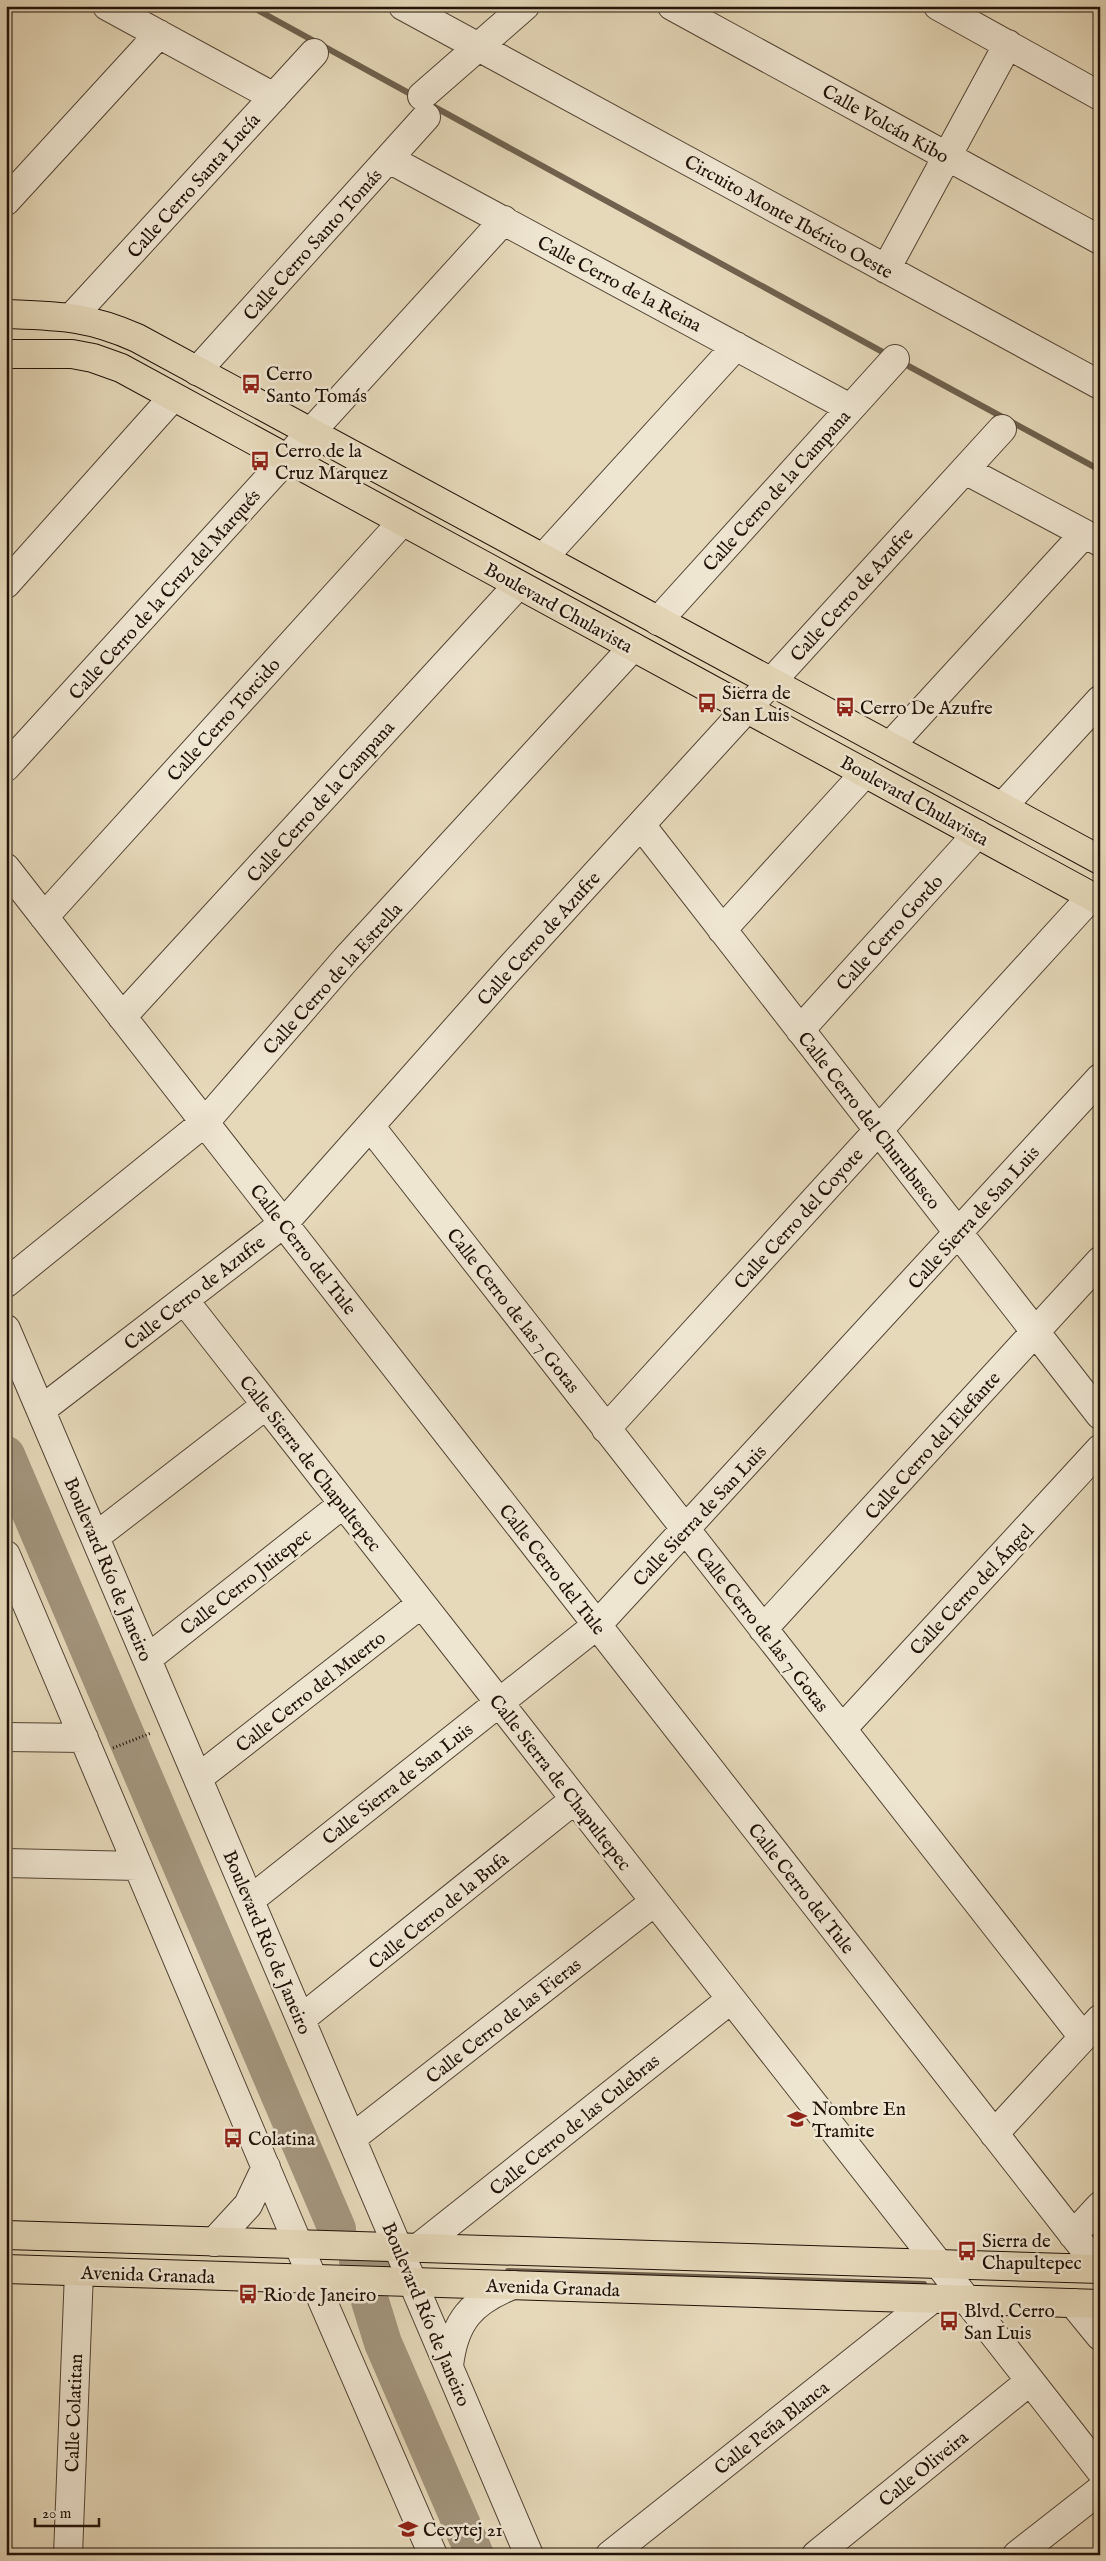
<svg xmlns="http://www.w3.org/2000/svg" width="1106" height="2561" viewBox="0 0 1106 2561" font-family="'IM FELL English',serif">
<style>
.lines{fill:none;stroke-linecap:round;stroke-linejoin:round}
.stream{stroke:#6f614e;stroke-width:6}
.river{stroke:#a3957d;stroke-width:38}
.minor-casing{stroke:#524434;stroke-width:30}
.major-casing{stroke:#201208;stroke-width:30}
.path{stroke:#201208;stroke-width:3;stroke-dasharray:1 2.5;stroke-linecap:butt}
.minor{stroke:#efe6d2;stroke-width:28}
.major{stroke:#e6d9ba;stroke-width:28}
.labels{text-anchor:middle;stroke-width:5;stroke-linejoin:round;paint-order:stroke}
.street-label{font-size:19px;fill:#201208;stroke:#efe6d2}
.poi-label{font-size:19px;fill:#201208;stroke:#efe6d2;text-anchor:start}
</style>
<rect width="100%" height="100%" fill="#e6d9ba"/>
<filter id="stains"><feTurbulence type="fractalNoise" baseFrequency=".004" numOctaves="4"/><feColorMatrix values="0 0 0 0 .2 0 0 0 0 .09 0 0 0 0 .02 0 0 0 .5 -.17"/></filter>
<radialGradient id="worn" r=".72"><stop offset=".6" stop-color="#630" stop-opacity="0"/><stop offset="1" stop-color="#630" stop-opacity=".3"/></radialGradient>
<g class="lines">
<path class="stream" d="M250 6 416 97
M429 104 890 356
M901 362 1100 470
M508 2271 924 2284"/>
<path class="river" d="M6 1455 337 2229
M358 2261 373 2266 365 2274
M370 2301 383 2343 475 2555"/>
<defs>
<path id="minor" d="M107 6 274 97
M403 6 1100 385
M672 6 1100 240
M938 6 1100 96
M422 96 525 6
M389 159 850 408
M6 201 159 34
M886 269 1008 44
M72 317 314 53
M197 371 426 117
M965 470 1100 542
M543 558 736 346
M6 584 173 397
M658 621 895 359
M890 746 1084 534
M6 767 504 220
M1002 807 1100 700
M641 825 1100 1415
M6 868 1100 2269
M44 917 402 522
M722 930 865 773
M122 1017 518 585
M800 1030 977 834
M370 1126 1083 2037
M6 1283 205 1122 346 959 633 647
M184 1300 1100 2470
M6 1329 529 2555
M41 1410 284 1223 510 968 1002 429
M606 1429 1091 897
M95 1537 266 1405
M6 1555 313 2279 433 2555
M763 1629 1100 1261
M147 1659 343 1504
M842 1729 1100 1449
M6 1737 84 1738
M198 1778 421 1604
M6 1863 138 1866
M250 1900 597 1625 1100 1078
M301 2019 574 1800
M994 2134 1100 2019
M352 2138 654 1902
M1073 2235 1100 2206
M214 2242 248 2205 266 2167
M418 2248 730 2000
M1073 2303 1100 2336
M449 2366C454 2321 472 2301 513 2285
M68 2555 79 2272
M610 2555 932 2299
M816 2555 1030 2381
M1017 2555 1100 2490"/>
<path id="major" d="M6 314C59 316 88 316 137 338L1100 860
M6 354H72L93 358 121 368 1100 901
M6 2235 1100 2269
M6 2269 1100 2304"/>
</defs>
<use href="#minor" class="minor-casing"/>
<use href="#major" class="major-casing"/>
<path class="path" d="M113 1748 151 1733"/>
<use href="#minor" class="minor"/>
<use href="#major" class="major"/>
</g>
<defs>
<symbol id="bus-bare" viewBox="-9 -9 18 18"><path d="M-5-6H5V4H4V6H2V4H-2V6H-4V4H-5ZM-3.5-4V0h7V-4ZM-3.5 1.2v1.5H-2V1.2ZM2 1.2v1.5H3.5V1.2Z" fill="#8f2418" stroke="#efe6d2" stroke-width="2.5" paint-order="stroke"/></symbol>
<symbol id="school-bare" viewBox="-9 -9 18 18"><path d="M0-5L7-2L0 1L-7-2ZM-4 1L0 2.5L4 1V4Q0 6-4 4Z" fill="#8f2418" stroke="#efe6d2" stroke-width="2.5" paint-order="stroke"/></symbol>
<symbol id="university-bare" viewBox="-9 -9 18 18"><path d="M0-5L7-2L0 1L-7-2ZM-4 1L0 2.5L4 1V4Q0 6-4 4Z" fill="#8f2418" stroke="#efe6d2" stroke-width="2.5" paint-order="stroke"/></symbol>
</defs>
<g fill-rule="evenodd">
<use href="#bus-bare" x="237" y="370" width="28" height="28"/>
<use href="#bus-bare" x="246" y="447" width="28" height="28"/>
<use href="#bus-bare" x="693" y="689" width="28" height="28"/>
<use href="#bus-bare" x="831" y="693" width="28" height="28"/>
<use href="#school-bare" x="783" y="2105" width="28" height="28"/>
<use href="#bus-bare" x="219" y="2124" width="28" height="28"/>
<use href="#bus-bare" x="953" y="2237" width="28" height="28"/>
<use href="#bus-bare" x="234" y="2280" width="28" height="28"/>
<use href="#bus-bare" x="935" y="2307" width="28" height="28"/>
<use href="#university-bare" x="394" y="2515" width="28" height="28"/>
</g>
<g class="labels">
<g class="street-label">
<text transform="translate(886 123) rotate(29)" y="7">Calle Volcán Kibo</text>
<text transform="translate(193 185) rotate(-48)" y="7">Calle Cerro Santa Lucía</text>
<text transform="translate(789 216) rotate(29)" y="7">Circuito Monte Ibérico Oeste</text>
<text transform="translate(312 244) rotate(-48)" y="7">Calle Cerro Santo Tomás</text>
<text transform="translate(620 283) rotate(28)" y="7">Calle Cerro de la Reina</text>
<text transform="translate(776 490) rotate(-48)" y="7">Calle Cerro de la Campana</text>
<text transform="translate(164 594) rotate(-48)" y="7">Calle Cerro de la Cruz del Marqués</text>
<text transform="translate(851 594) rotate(-48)" y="7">Calle Cerro de Azufre</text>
<text transform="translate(559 607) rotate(29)" y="7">Boulevard Chulavista</text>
<text transform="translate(223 719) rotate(-48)" y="7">Calle Cerro Torcido</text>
<text transform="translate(915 800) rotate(29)" y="7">Boulevard Chulavista</text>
<text transform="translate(320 801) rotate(-48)" y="7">Calle Cerro de la Campana</text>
<text transform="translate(889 932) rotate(-48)" y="7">Calle Cerro Gordo</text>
<text transform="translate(538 938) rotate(-48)" y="7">Calle Cerro de Azufre</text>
<text transform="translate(332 978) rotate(-48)" y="7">Calle Cerro de la Estrella</text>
<text transform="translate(870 1120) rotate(52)" y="7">Calle Cerro del Churubusco</text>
<text transform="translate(973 1217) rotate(-48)" y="7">Calle Sierra de San Luis</text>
<text transform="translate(798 1218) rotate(-48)" y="7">Calle Cerro del Coyote</text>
<text transform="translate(304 1249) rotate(52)" y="7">Calle Cerro del Tule</text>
<text transform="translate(194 1292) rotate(-38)" y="7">Calle Cerro de Azufre</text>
<text transform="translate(514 1310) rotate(52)" y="7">Calle Cerro de las 7 Gotas</text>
<text transform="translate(932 1445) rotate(-48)" y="7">Calle Cerro del Elefante</text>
<text transform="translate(311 1463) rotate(52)" y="7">Calle Sierra de Chapultepec</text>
<text transform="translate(699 1515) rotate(-47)" y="7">Calle Sierra de San Luis</text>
<text transform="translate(109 1569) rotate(67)" y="7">Boulevard Río de Janeiro</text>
<text transform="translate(553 1569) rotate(52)" y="7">Calle Cerro del Tule</text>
<text transform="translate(245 1581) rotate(-38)" y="7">Calle Cerro Juitepec</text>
<text transform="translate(971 1589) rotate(-47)" y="7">Calle Cerro del Ángel</text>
<text transform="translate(763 1629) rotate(52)" y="7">Calle Cerro de las 7 Gotas</text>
<text transform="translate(310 1691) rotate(-38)" y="7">Calle Cerro del Muerto</text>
<text transform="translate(561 1782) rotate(52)" y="7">Calle Sierra de Chapultepec</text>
<text transform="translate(397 1783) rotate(-38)" y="7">Calle Sierra de San Luis</text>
<text transform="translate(802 1888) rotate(52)" y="7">Calle Cerro del Tule</text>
<text transform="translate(438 1910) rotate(-39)" y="7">Calle Cerro de la Bufa</text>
<text transform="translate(268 1942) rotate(67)" y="7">Boulevard Río de Janeiro</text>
<text transform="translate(503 2020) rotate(-38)" y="7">Calle Cerro de las Fieras</text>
<text transform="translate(574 2124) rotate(-39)" y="7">Calle Cerro de las Culebras</text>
<text transform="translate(148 2274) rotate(2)" y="7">Avenida Granada</text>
<text transform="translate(553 2287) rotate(2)" y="7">Avenida Granada</text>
<text transform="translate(427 2314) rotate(67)" y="7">Boulevard Río de Janeiro</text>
<text transform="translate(73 2413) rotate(-88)" y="7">Calle Colatitan</text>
<text transform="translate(771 2427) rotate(-38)" y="7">Calle Peña Blanca</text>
<text transform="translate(923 2468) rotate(-39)" y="7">Calle Oliveira</text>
</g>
<g class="poi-label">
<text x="266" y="380">Cerro<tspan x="266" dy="22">Santo Tomás</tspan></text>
<text x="275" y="457">Cerro de la<tspan x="275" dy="22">Cruz Marquez</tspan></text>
<text x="722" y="699">Sierra de<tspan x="722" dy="22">San Luis</tspan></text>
<text x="860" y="714">Cerro De Azufre</text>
<text x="812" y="2115">Nombre En<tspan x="812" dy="22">Tramite</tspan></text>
<text x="248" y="2145">Colatina</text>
<text x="982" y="2247">Sierra de<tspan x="982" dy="22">Chapultepec</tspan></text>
<text x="263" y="2301">Rio de Janeiro</text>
<text x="964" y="2317">Blvd. Cerro<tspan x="964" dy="22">San Luis</tspan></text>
<text x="423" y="2536">Cecytej 21</text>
</g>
</g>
<rect width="1106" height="2561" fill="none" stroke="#e6d9ba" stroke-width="25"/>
<rect x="8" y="8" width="1091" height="2546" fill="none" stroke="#201208" stroke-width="2.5"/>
<rect x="12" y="12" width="1081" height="2536" fill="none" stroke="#201208"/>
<path d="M35 2518v8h64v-8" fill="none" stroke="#201208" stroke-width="2.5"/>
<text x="42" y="2518" font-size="15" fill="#201208" stroke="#efe6d2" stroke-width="4" paint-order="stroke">20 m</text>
<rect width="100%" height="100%" filter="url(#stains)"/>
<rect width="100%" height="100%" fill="url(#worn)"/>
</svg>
